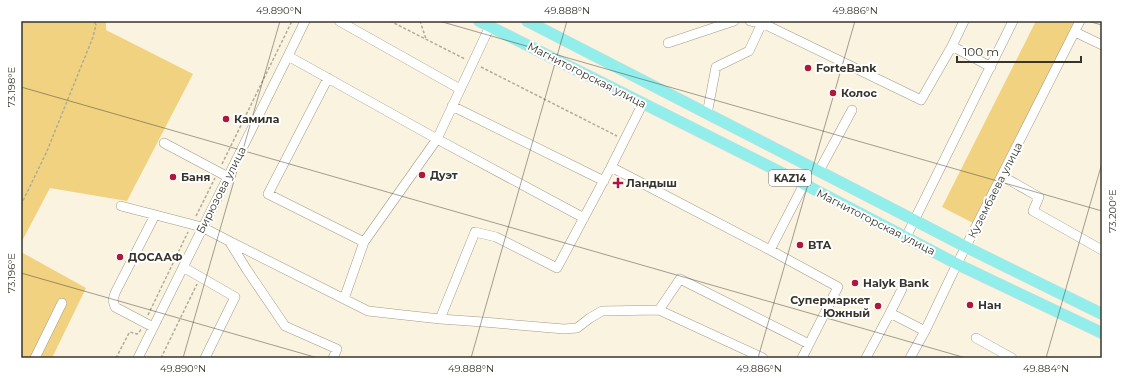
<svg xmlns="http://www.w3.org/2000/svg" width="1123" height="379" viewBox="0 0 1123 379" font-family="Montserrat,sans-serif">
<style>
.green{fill:#f1d280}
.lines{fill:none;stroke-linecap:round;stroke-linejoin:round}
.minor-casing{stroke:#a29b88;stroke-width:10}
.major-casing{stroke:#dbdad9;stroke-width:12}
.path{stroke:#afaa9a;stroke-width:1.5;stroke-dasharray:3 2;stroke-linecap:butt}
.minor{stroke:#fff;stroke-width:9}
.major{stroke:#91eeeb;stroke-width:11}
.ticks{fill:none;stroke:#37342c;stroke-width:1;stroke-opacity:0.45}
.poi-dot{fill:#ad183b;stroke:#fff;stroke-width:1.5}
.labels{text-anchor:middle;stroke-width:4;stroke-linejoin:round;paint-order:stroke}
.shield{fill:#fff;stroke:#73716b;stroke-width:1}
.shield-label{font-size:10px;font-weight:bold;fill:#37342c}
.poi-label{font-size:11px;font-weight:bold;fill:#37342c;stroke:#fff;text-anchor:start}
.street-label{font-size:11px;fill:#37342c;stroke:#fff}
.neatline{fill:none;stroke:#37342c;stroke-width:1.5}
.ticks-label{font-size:10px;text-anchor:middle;fill:#37342c}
</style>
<rect width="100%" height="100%" fill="#faf3df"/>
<path class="green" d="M21 21H106V30L193 74 127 201 50 188 21 243Z
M1036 21H1080L975 224 942 207Z
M21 252 86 288 52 358H21Z"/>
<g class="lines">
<defs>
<path id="minor" d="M339 21 460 89
M750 21 762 23 765 21
M1075 32 1102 45
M668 43 734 21
M952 46 964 21
M288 56 437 139 584 218
M328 78 268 194 364 242 437 139 490 26
M452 106 604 181
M707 114 716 67 749 51 762 23 921 100 952 46 991 67
M164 143 228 177
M611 167 643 103
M819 171 852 110
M1002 176 1039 197 1033 211 1102 250
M121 206 202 227 229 241 247 270 285 326 337 349 333 358
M906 237 1013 21
M229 241 368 311 440 319
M770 250 804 184
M183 267 235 297 205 358
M344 299 364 242
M659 310 602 311 590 318 577 328 564 329 483 322 440 319 475 232 496 237 557 268 611 167 770 250 838 287 802 358
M890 313 925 331
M153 327 115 307 113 300 115 293 155 215
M976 338 1012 358
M35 358 62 303
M138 358 288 56 305 21
M763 358 659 310 680 279 809 344
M866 358 890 313 902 289
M910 358 925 331 957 264 1080 21"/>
<path id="major" d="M479 21 804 184 957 264 1102 333
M527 21 914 220 966 247 1102 314"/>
</defs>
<use href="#minor" class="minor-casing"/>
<use href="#major" class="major-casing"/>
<path class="path" d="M390 21 465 59
M420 21 426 39
M481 67 617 136
M222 164 292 21
M21 205 47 151 93 37 96 25 94 21
M196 216 215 178
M148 315 188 232
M116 358 129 333 130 332 137 334 139 333 141 329
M161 358 197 284"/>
<use href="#minor" class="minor"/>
<use href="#major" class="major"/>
</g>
<path class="ticks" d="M439 21 1102 211M1087 21 1102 25M21 87 966 358M21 273 318 358M183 358 280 21M471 358 567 21M758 358 855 21M1046 358 1102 163"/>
<g class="poi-dot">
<circle cx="808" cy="68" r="4"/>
<circle cx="833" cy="93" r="4"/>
<circle cx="226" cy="119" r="4"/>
<circle cx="422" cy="175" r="4"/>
<circle cx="173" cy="177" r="4"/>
<path d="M616 177h4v4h4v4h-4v4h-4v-4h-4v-4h4z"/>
<circle cx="800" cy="245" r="4"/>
<circle cx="120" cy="257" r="4"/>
<circle cx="855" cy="283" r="4"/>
<circle cx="970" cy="305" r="4"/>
<circle cx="878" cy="306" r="4"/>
</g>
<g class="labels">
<rect class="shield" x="769" y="170" width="42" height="16" rx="3"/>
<g class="shield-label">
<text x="790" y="182">KAZ14</text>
</g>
<g class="poi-label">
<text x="816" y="72">ForteBank</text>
<text x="841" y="97">Колос</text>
<text x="234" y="123">Камила</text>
<text x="430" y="179">Дуэт</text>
<text x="181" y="181">Баня</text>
<text x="626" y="187">Ландыш</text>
<text x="808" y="249">BTA</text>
<text x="128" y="261">ДОСААФ</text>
<text x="863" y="287">Halyk Bank</text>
<text x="870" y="304" text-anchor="end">Супермаркет<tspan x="870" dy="13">Южный</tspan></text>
<text x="978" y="309">Нан</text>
</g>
<g class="street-label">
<text transform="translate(587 75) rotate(27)" y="4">Магнитогорская улица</text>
<text transform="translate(221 190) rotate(-63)" y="4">Бирюзова улица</text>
<text transform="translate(995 190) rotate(-63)" y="4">Кузембаева улица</text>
<text transform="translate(876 222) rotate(27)" y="4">Магнитогорская улица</text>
</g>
</g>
<rect width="1123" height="379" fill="none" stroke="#ffffff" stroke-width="44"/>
<path d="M957 56v6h124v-6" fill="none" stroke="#37342c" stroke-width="2"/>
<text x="963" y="56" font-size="12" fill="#37342c" stroke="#ffffff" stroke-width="3" paint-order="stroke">100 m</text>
<rect x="22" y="22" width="1079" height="335" class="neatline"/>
<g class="ticks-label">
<text x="279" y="14">49.890°N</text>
<text x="567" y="14">49.888°N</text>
<text x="855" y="14">49.886°N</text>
<text transform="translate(11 87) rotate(-90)" y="4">73.198°E</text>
<text transform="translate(1112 211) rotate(-90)" y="4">73.200°E</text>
<text transform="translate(11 273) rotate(-90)" y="4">73.196°E</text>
<text x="183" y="372">49.890°N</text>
<text x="471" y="372">49.888°N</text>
<text x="759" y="372">49.886°N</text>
<text x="1046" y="372">49.884°N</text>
</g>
</svg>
